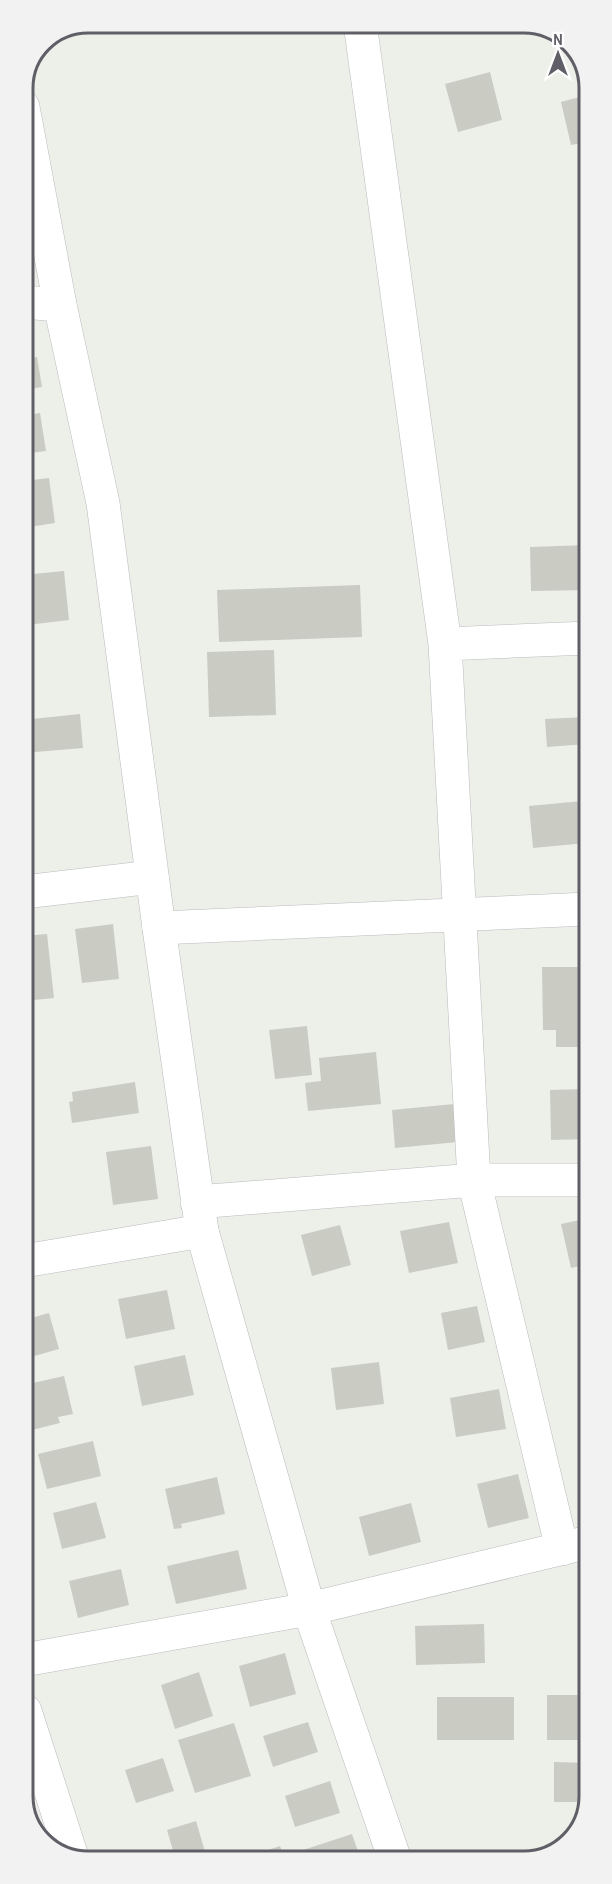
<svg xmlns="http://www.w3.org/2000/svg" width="612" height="1884" viewBox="0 0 612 1884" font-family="'Archivo Narrow',sans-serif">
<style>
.building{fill:#caccc4}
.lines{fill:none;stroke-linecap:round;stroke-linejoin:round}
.street-casing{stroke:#bbbac0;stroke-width:34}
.secondary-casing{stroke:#bab9c0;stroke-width:34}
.street{stroke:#fff;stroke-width:33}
.secondary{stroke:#fff;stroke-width:33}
.rim{fill:none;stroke:#605f67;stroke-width:3}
</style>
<rect width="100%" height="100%" fill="#edf0e8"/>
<path class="building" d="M490 72 502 120 458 132 445 84Z
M587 95V142L571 145 561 102Z
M37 357 42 387 23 390V359Z
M40 413 46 451 23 454V416Z
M49 478 55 523 23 528V481Z
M588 545V590L531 591 530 547Z
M64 571 69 620 27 625 23 575Z
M360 585 362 637 219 642 217 590Z
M274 650 276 715 209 717 207 652Z
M80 714 83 748 23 753V720Z
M586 717 588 744 547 747 545 719Z
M582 801 586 843 533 848 529 806Z
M113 924 119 979 82 983 75 929Z
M47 934 54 998 24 1001V936Z
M542 967H588V1038H579V1047H556V1030H543Z
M307 1026 312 1075 275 1079 269 1030Z
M376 1052 381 1104 308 1111 305 1083 321 1081 319 1058Z
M135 1082 139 1113 72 1123 69 1102 73 1101 72 1092Z
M589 1089V1139L551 1140 550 1090Z
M454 1104 458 1142 395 1148 392 1110Z
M151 1146 158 1199 113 1205 106 1152Z
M589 1218V1264L571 1268 561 1224Z
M449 1222 458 1263 409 1273 400 1231Z
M340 1225 351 1265 312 1276 301 1235Z
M167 1290 175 1329 126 1339 118 1299Z
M589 1302V1324H588L583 1303Z
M477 1306 485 1342 448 1350 441 1313Z
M49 1313 59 1349 24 1359V1320Z
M185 1355 194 1395 142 1406 134 1366Z
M379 1362 384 1404 336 1410 331 1368Z
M64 1376 73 1414 58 1417 60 1423 32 1430 24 1398V1385Z
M499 1389 506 1429 456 1437 450 1398Z
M93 1441 101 1476 47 1489 38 1454Z
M518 1474 529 1518 488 1528 477 1484Z
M217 1477 225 1514 181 1524 182 1528 174 1529 165 1489Z
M96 1502 106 1538 62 1549 53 1513Z
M411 1503 421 1542 369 1556 359 1517Z
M238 1550 247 1589 176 1604 167 1566Z
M121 1569 129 1605 78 1618 69 1581Z
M484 1624 485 1663 416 1665 415 1626Z
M285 1653 296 1694 250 1707 239 1666Z
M199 1672 213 1716 175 1729 161 1685Z
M547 1695H589V1740H547Z
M437 1697H514V1740H437Z
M308 1722 318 1752 273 1767 263 1736Z
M234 1723 251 1776 195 1793 178 1740Z
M163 1758 174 1791 136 1803 125 1770Z
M554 1762 589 1763 588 1802H554Z
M330 1781 340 1813 295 1827 285 1796Z
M196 1821 206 1855 185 1861H176L167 1830Z
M352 1834 361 1860H300L297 1852Z
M280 1846 285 1860 262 1861 259 1853Z"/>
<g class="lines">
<defs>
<path id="street" d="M360 23 445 644 474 1180 562 1549
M23 302 60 305
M445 644 588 638
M24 892 152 877
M159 928 588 909
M197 1202 474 1180H589
M24 1261 202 1231
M24 1660 309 1609 589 1542
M25 1711 72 1857"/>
<path id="secondary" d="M23 107 60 305 103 503 159 928 202 1231 309 1609 395 1860"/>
</defs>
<use href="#street" class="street-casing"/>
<use href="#secondary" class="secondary-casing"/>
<use href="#street" class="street"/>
<use href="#secondary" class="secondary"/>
</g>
<path d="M0 0H612V1884H0ZM88 33H524A55 55 0 0 1 579 88V1796A55 55 0 0 1 524 1851H88A55 55 0 0 1 33 1796V88A55 55 0 0 1 88 33Z" fill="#f2f2f3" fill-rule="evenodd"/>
<path class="rim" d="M88 33H524A55 55 0 0 1 579 88V1796A55 55 0 0 1 524 1851H88A55 55 0 0 1 33 1796V88A55 55 0 0 1 88 33Z"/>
<g transform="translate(558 54)" stroke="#ffffff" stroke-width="4.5" paint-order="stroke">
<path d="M0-4.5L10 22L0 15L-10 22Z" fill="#605f67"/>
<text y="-9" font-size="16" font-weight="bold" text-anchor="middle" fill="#605f67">N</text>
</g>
</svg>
